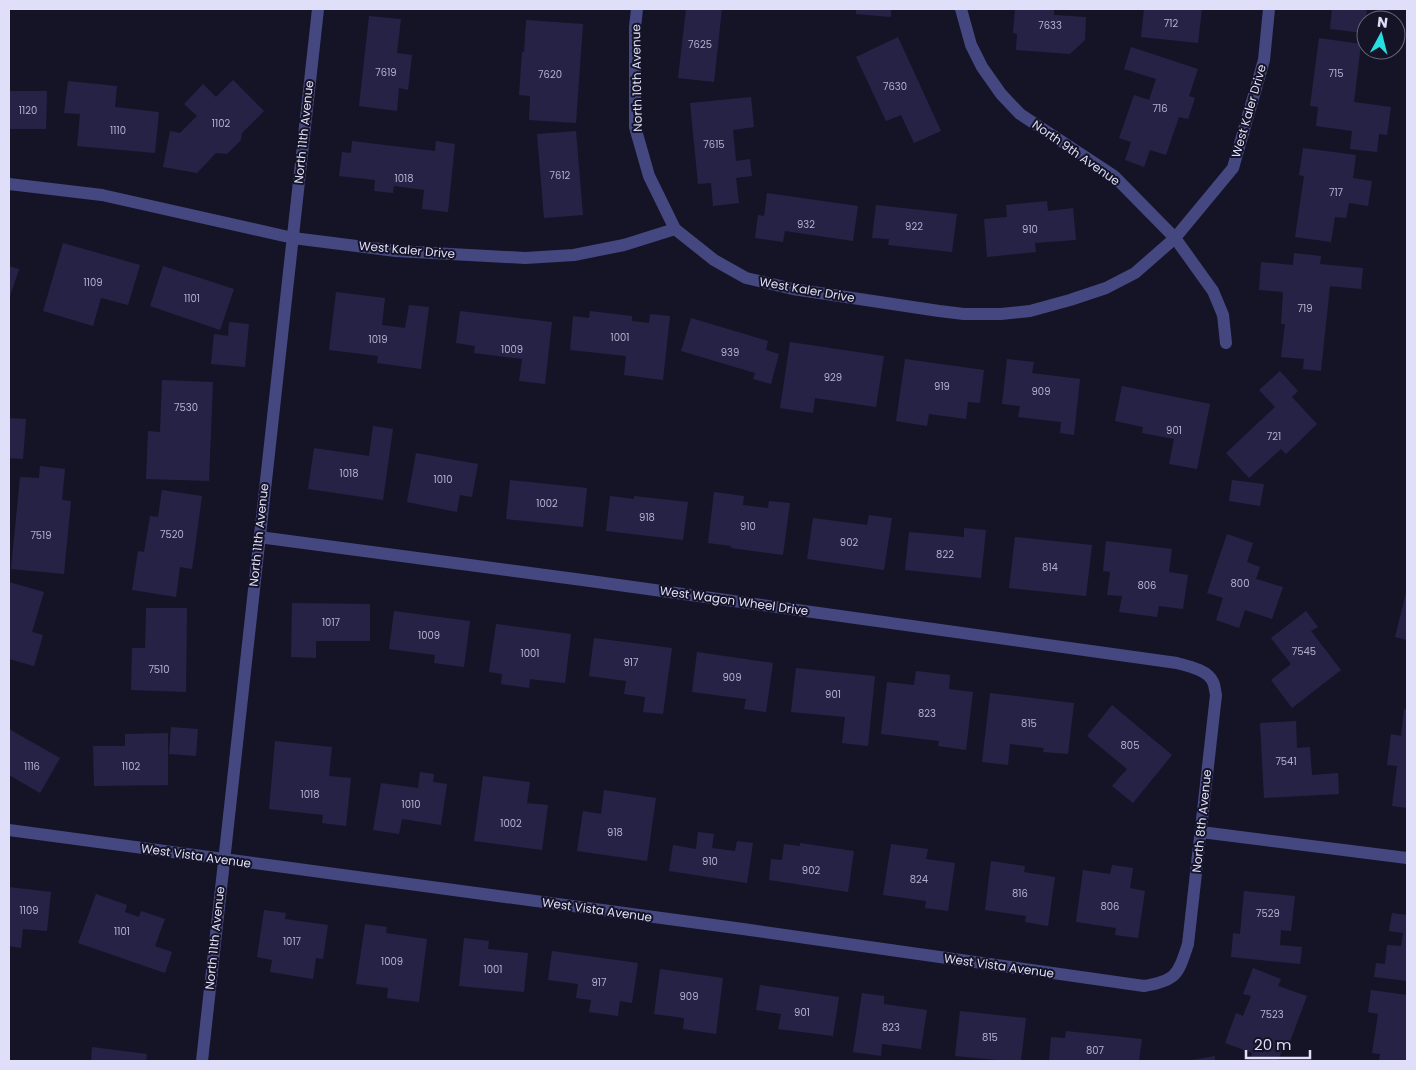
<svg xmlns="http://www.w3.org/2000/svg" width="1416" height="1070" viewBox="0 0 1416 1070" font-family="Poppins,sans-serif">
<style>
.building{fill:#262246}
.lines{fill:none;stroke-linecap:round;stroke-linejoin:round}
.minor{stroke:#454880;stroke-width:12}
.labels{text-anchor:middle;stroke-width:4;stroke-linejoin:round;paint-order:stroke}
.number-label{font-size:10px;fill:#b1b0cd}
.street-label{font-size:12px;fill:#dfdffa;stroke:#151427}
</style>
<rect width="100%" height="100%" fill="#151427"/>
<path class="building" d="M686 9H722L714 82 678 78Z
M856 9H891V17L856 14Z
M1015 9H1054V15L1086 17 1085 40 1070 54 1016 50 1017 34 1013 33Z
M1144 9H1202L1198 43 1141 37Z
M1332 9H1367L1364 33 1330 29Z
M369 16 401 19 397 53 412 55 408 90 399 88 397 111 359 106Z
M526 20 583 24 576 123 529 120 530 96 519 95 522 52H524Z
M898 37 941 131 914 143 901 115 886 121 856 57Z
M1319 38 1361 44 1354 102 1391 107 1387 135 1379 134 1377 152 1350 149 1352 131 1316 126 1318 107 1310 106Z
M1131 47 1198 69 1189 96 1195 98 1188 119 1179 117 1166 155 1150 150 1144 167 1125 160 1131 142 1119 138 1134 95 1149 100 1156 79 1124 69Z
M233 80 264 111 242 133 241 140 227 154 216 153 197 173 163 167 170 131 180 133 197 116 184 104 203 84 216 97Z
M68 81 117 86 115 107 159 112 155 153 77 146 80 114 64 113Z
M9 91H47L46 129H9Z
M751 97 754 127 733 130 736 161 750 159 752 176 736 178 739 203 713 206 711 183 698 184 690 103Z
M576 131 583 215 544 218 537 134Z
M352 141 435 151 436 141 455 144 448 212 422 209 424 190 394 186 393 193 374 191 375 180 339 176 342 152 351 153Z
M1303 148 1356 155 1353 178 1372 181 1368 206 1349 203 1346 218 1335 217 1331 242 1295 237 1304 176 1299 175Z
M767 193 858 206 853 241 785 231 783 242 755 238 758 215 764 216Z
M1047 201 1048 211 1073 208 1076 240 1035 243 1036 252 987 257 984 219 1007 217 1006 205Z
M876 205 957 214 952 252 888 245 889 239 872 238Z
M63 243 140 265 128 305 101 298 93 326 43 311Z
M1294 253 1321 256 1320 264 1363 268 1361 289 1330 286 1321 371 1303 369 1304 359 1281 357 1285 324H1281L1283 292 1259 290 1261 262 1293 265Z
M9 266 19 269 9 299Z
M163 266 234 289 220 330 150 306Z
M336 292 385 298 382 325 405 328 409 305 429 307 421 369 377 363 378 356 329 350Z
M460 311 552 322 545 384 519 381 522 359 474 353 475 346 456 343Z
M590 311 632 316V321L649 323 650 314 670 316 663 380 624 375 626 356 570 350 573 316 589 318Z
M691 318 768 341 766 350 779 354 771 384 753 379 755 373 681 351Z
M229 322 249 324 245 367 211 364 214 334 228 336Z
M790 342 884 356 876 407 815 398 813 413 780 408Z
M905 359 984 370 980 403 968 402 966 419 929 414 927 426 896 421Z
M1007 359 1034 362 1032 373 1080 379 1074 435 1060 433 1061 422 1018 417 1020 406 1002 404Z
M1280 371 1298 391 1292 397 1317 424 1286 454 1281 449 1249 478 1226 453 1275 407 1259 390Z
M162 380 213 382 209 481 146 479 148 431 160 432Z
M1122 386 1210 404 1197 469 1169 464 1174 439 1142 433 1143 427 1115 421Z
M9 418 26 419 23 459 9 458Z
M373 426 393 429 383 500 308 489 314 448 369 456Z
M416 453 478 464 472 497 460 495 457 512 407 502Z
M40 466 65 469 62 500 71 501 64 574 11 569 20 477 39 478Z
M510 480 587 488 583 527 506 519Z
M1232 480 1264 484 1260 506 1229 501Z
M162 490 202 496 192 569 180 567 176 597 132 590 138 551 144 552 150 516 158 517Z
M714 492 744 496 743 505 768 508 769 501 790 503 783 555 731 548V546L708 543Z
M610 496 634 499V496L688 502 683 540 606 531Z
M869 515 892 518 884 570 807 559 813 518 867 525Z
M964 528 986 530 981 578 905 570 909 532 964 537Z
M1227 534 1253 543 1247 562 1260 567 1256 579 1283 587 1272 619 1245 610 1239 628 1216 620 1223 598 1207 593Z
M1015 537 1092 545 1086 596 1009 588Z
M1106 541 1172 549 1169 572 1188 575 1183 609 1159 606 1157 617 1119 612 1122 596 1107 595 1110 572 1103 571Z
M9 582 44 592 32 632 43 635 34 666 9 659Z
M1407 589V640L1395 637Z
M292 603 370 604V641H316V658L291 657Z
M146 608H187L186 692 131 690 132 648H145Z
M394 611 470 621 464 667 434 663 435 655 389 649Z
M1306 611 1318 627 1311 631 1341 670 1292 708 1271 680 1291 664 1271 638Z
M496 624 571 634 565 683 530 679 529 688 501 684 502 674 489 672Z
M594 638 672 648 663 714 643 712 645 697 624 694 626 681 589 676Z
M697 652 773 663 766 712 744 709 746 699 692 692Z
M796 668 875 676 868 746 842 743 845 717 791 712Z
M916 671 950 675 949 689 973 692 966 750 938 746 939 741 881 734 887 682 914 685Z
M990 693 1074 703 1068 754 1043 752 1044 748 1010 744 1008 765 982 762Z
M1112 705 1172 755 1133 803 1112 786 1127 769 1087 736Z
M1404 709 1407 710V808L1392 806 1397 766 1387 765 1391 734 1401 736Z
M1296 721 1297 748 1310 747 1312 775 1338 773 1339 794 1264 798 1260 723Z
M171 727 198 729 196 756 169 754Z
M9 729 60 758 40 793 9 775Z
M168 733V785L94 786 93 746H125V734Z
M275 741 332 747 329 776 351 778 346 826 322 823 323 815 269 809Z
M420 772 434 774 433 782 447 784 441 825 402 819 399 834 373 830 381 783 418 788Z
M483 776 530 782 527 803 548 805 542 850 474 841Z
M604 790 656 798 647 861 577 851 583 811 601 814Z
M698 832 714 834 712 848 735 851 737 841 753 843 747 883 669 871 673 845 696 849Z
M800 843 854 851 848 892 769 880 771 859 782 860 784 844 800 846Z
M891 844 928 849 926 859 955 863 948 911 925 908 926 901 883 895Z
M991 861 1025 866 1024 872 1055 877 1048 926 1025 922 1026 916 985 910Z
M1112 865 1133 868 1130 888 1145 891 1138 938 1115 935 1116 928 1076 922 1083 870 1110 874Z
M9 887 51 892 47 931 23 929 21 948 9 946Z
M1244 891 1295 896 1291 931 1281 930 1280 945 1302 947 1300 964 1231 957 1233 933 1240 934Z
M96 894 127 905 125 912 139 917 141 911 165 919 155 946 172 952 165 973 78 943Z
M264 910 286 913 285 919 328 925 323 959 316 958 313 979 270 972 272 960 257 957Z
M1392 913 1407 915V981L1374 977 1376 963 1385 964 1387 945 1401 946 1403 933 1389 931Z
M365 924 387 927 386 933 427 939 419 1002 387 998 388 988 356 984Z
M464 938 489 941 488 949 528 953 524 992 459 986Z
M552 951 638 963 632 1003 620 1001 618 1016 589 1012 591 1000 576 998 578 984 548 980Z
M1253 968 1281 979 1278 986 1307 996 1288 1047 1284 1045 1278 1061H1249L1252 1053 1225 1043 1236 1013 1243 1016 1251 996 1243 994Z
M660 969 723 978 716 1034 683 1029 684 1018 654 1014Z
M760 985 839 997 833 1036 778 1029 781 1014 756 1010Z
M1371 990 1407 995V1061H1379L1380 1054 1372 1053 1378 1014 1368 1012Z
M862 993 884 996V1004L927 1010 921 1049 882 1044 881 1056 853 1052Z
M960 1011 1026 1018 1021 1061H1008L955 1056Z
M1066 1031 1142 1039 1139 1061H1049L1051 1037 1065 1038Z
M92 1047 147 1054 146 1061H91Z
M1215 1056V1061H1191V1060Z"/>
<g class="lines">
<path class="minor" d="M637 9 635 27V127L649 176 675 229
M961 9 971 45 982 67 1001 94 1020 114 1114 176 1175 238 1213 291 1223 315 1226 343
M9 184 102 195 293 238 396 251 525 258 574 255 624 245 675 229 714 260 746 278 793 289 939 311 964 314H1001L1030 311 1070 300 1106 288 1135 273 1175 238 1233 168 1264 60 1269 9
M9 830 743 929 1144 986C1177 981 1178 974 1188 944L1216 695C1215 691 1215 686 1213 682 1208 670 1188 666 1177 663L590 581 259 537
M1201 832 1407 858
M202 1061 318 9"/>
</g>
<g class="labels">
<g class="number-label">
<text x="1171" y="27">712</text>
<text x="1050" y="29">7633</text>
<text x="700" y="48">7625</text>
<text x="386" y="76">7619</text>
<text x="1336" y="77">715</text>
<text x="550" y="78">7620</text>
<text x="895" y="90">7630</text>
<text x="1160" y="112">716</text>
<text x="28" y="114">1120</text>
<text x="221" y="127">1102</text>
<text x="118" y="134">1110</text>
<text x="714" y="148">7615</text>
<text x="560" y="179">7612</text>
<text x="404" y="182">1018</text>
<text x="1336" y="196">717</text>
<text x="806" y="228">932</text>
<text x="914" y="230">922</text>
<text x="1030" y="233">910</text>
<text x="93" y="286">1109</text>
<text x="192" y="302">1101</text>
<text x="1305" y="312">719</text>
<text x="620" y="341">1001</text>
<text x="378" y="343">1019</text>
<text x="512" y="353">1009</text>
<text x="730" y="356">939</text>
<text x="833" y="381">929</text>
<text x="942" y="390">919</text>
<text x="1041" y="395">909</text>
<text x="186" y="411">7530</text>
<text x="1174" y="434">901</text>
<text x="1274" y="440">721</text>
<text x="349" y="477">1018</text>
<text x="443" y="483">1010</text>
<text x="547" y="507">1002</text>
<text x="647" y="521">918</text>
<text x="748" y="530">910</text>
<text x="172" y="538">7520</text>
<text x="41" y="539">7519</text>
<text x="849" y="546">902</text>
<text x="945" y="558">822</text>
<text x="1050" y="571">814</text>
<text x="1240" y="587">800</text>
<text x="1147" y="589">806</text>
<text x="331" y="626">1017</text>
<text x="429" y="639">1009</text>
<text x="1304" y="655">7545</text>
<text x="530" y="657">1001</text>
<text x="631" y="666">917</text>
<text x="159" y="673">7510</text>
<text x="732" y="681">909</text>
<text x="833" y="698">901</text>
<text x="927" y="717">823</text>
<text x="1029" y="727">815</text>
<text x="1130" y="749">805</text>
<text x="1286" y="765">7541</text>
<text x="32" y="770">1116</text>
<text x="131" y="770">1102</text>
<text x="310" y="798">1018</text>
<text x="411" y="808">1010</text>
<text x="511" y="827">1002</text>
<text x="615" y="836">918</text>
<text x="710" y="865">910</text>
<text x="811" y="874">902</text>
<text x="919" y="883">824</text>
<text x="1020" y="897">816</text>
<text x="1110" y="910">806</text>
<text x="29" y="914">1109</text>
<text x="1268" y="917">7529</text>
<text x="122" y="935">1101</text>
<text x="292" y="945">1017</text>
<text x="392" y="965">1009</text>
<text x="493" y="973">1001</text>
<text x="599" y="986">917</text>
<text x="689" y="1000">909</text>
<text x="802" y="1016">901</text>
<text x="1272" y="1018">7523</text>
<text x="891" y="1031">823</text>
<text x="990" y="1041">815</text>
<text x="1095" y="1054">807</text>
</g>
<g class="street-label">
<text transform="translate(637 78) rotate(-91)" y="4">North 10th Avenue</text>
<text transform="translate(1249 111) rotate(-74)" y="4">West Kaler Drive</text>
<text transform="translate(304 132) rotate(-84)" y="4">North 11th Avenue</text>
<text transform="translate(1076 153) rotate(35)" y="4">North 9th Avenue</text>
<text transform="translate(407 250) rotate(5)" y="4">West Kaler Drive</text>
<text transform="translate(807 290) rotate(10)" y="4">West Kaler Drive</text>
<text transform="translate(259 535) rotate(-84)" y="4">North 11th Avenue</text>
<text transform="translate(734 601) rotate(8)" y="4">West Wagon Wheel Drive</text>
<text transform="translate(1202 821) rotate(-84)" y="4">North 8th Avenue</text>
<text transform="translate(196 856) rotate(8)" y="4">West Vista Avenue</text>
<text transform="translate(597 910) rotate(8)" y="4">West Vista Avenue</text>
<text transform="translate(215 938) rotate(-84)" y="4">North 11th Avenue</text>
<text transform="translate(999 966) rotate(8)" y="4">West Vista Avenue</text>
</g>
</g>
<rect width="1416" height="1070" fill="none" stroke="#dfdffa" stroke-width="20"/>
<g transform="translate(1381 35) rotate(7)"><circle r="24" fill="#151427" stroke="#66657b"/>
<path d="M0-4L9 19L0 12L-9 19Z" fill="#25dfe0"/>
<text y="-8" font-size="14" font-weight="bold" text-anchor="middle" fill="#dfdffa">N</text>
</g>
<path d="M1246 1050v8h64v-8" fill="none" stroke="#dfdffa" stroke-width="2.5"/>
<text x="1254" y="1050" font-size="15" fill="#dfdffa" stroke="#151427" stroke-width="4" paint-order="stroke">20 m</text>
</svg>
